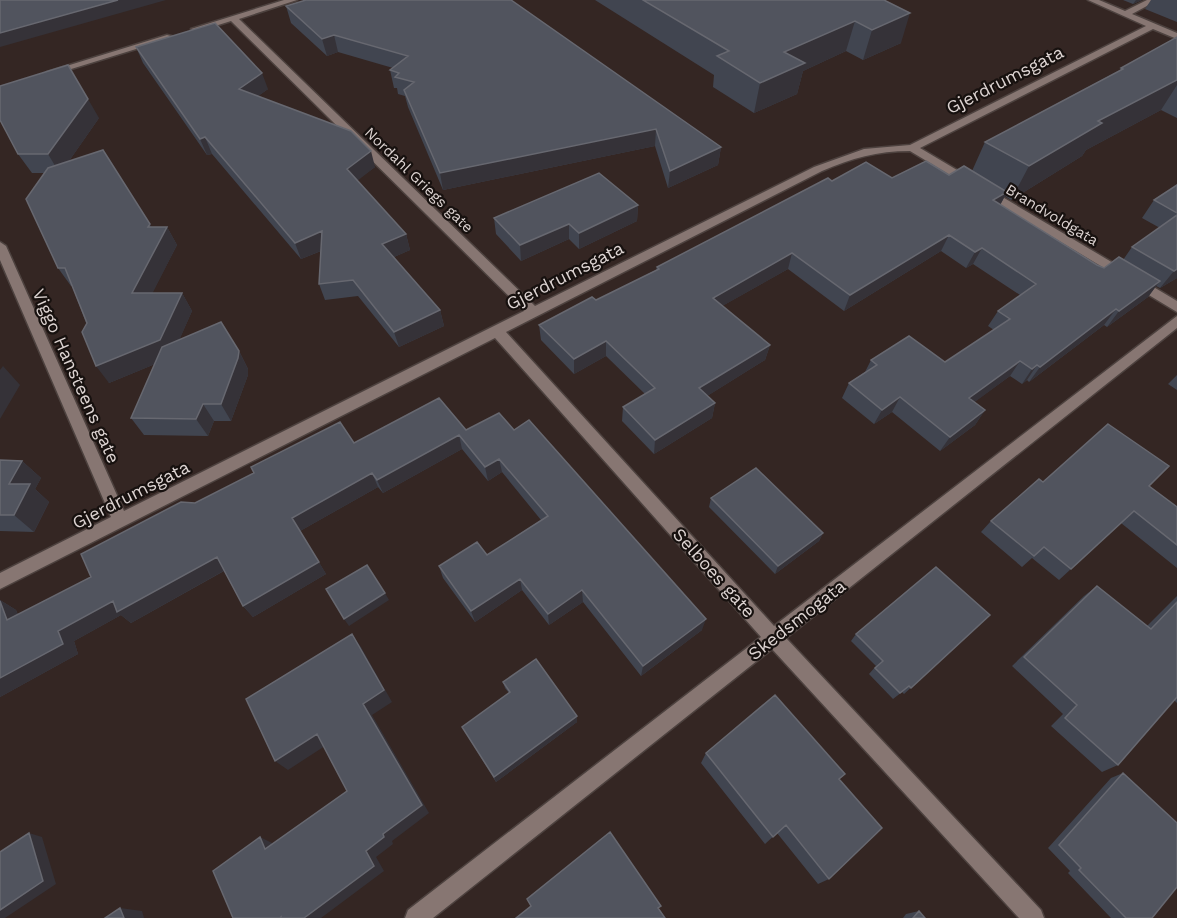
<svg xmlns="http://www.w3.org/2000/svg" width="1177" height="918" viewBox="0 0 1177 918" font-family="'Work Sans',sans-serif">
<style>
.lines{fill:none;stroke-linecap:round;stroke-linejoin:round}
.minor-casing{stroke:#4d423f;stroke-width:3}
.minor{fill:#877672;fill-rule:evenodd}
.wall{fill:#414550}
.shaded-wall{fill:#353238}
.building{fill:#51545e;stroke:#676870;stroke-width:1.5}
.labels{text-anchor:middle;stroke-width:4.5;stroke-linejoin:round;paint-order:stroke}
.far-street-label{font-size:15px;fill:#dcd3d1;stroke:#17110f}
.street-label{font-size:18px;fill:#dcd3d1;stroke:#17110f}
</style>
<rect width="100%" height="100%" fill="#342623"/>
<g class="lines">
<defs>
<path id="minor" d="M284 0H297L239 19 535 306 814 167 864 149 910 145 1146 26 1088 0H1099L1125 11 1147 0H1158L1132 14 1177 33V39L1153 29 920 148 1177 301V312L910 151C877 151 852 158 822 171L506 332 774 626 1177 316V328L786 638 1041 910 1044 918H1019L772 649 433 918H405L408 910 761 637 495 338 0 589V573L111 517 0 260V242L6 246 124 511 524 311 231 21 196 32 191 29Z
M167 35 175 37 55 74 47 72Z"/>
</defs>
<use href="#minor" class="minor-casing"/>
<use href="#minor" class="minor"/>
</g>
<path class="wall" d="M595 0H884L901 43 863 60 846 51 803 71 797 94 754 113 713 87 714 75Z
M1123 0H1142L1133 4Z
M1151 0H1177V22L1145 9Z
M286 6 721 147 718 165 668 188 655 146 443 190 408 107 405 96 398 94 397 88H394L390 70 393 68 338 52 327 56 291 23Z
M1177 37V118L1161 110 1086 150 1082 156 1011 200 1005 196 1000 205 1097 265 1104 268 1123 260 1132 247 1160 228 1142 218 1154 200 1177 185V278L1160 288 1156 286 1148 297 1107 327 1104 325 1029 382 1027 380 1022 384 1010 376 974 402 985 410 975 425 940 451 892 412 874 424 842 398 849 383 865 372 871 360 945 362 994 330 988 326 998 311 1020 295 973 264 966 268 941 251 844 311 788 269 722 306 770 345 765 360 707 396 715 403 712 418 654 454 622 421 623 407 645 394 606 356 574 374 541 340 539 325 596 300 656 270 657 267 832 181 949 175 972 171 985 142 1120 70 1121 68Z
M136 47 268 89 258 96 375 167 357 180 406 234 410 250 394 257 440 310 444 326 399 347 358 296 325 300 319 284 321 251 301 259 212 154 207 155 143 63Z
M99 118 69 161 151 227H167L177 245 152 293H182L192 311 179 340 239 351 248 369V375L231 421H214L208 436 144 435 131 418 155 364 109 383 72 286H71L58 268 44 173H32L18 154Z
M638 205 637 221 579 249 569 239 521 261 496 234 494 218Z
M1177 375V390L1168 384Z
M466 430H514L702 630 641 676 583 602 549 625 522 590 475 622 443 578 439 566 487 555 541 520 502 472 488 481 462 449 383 493 378 487 300 531 326 574 253 617 243 606 224 571 131 623 121 615 74 641 78 654 0 697V600L16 610 18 615 91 577 195 503 354 443Z
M0 460 22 461 41 478 35 489 49 502 34 532 0 531Z
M1043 482 1149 486 1177 507V568L1121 523 1059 580 1032 558 1022 567 981 532 991 521Z
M711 498 823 533 819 541 775 574 709 507Z
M1097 586 1147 626 1177 596V703L1174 700 1118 765 1102 772 1051 726 1063 714 1012 666 1084 596Z
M990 615 904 694 902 692 893 699 869 674 876 666 851 641 856 634Z
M503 682 577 722 496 782 462 727 509 693 505 688Z
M706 753 839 779 829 879 818 884 777 833 765 844 701 763Z
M1123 773 1152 918H1111L1068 873 1070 871 1048 848 1111 778Z
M919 911 925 918H903L906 914Z"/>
<path class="shaded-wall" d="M118 0H166L0 47V33Z
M1136 0H1142L1133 4Z
M910 13 901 43 863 60 872 30Z
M855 21 846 51 803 71 797 94 754 113 760 83 784 52Z
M334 35 338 52 327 56 322 39Z
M262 73 268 89 246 105 239 89Z
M1177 80V85L1161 110 1086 150 1082 156 1011 200 1029 166 1098 121Z
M88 99 99 118 60 174 48 154Z
M656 129 655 146 443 190 440 173Z
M205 137 212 154 207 155 200 139Z
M721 147 718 165 668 188 670 171Z
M371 151 375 167 352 185 347 169Z
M1007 192 999 207 993 200Z
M638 205 637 221 579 249V233Z
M150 224 159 241 167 227 177 245 144 310 132 293Z
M569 224V239L521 261 520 245Z
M322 231 328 248 301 259 295 243Z
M406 234 410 250 387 260 382 244Z
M949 235 941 251 844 311 850 295Z
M982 248 973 264 966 268 975 252Z
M792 253 788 269 710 313 713 298Z
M1177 269V278L1160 288 1174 271Z
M1160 281 1148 297 1107 327 1119 311Z
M182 293 192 311 172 357 109 383 96 366Z
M1116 309 1104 325 1029 382 1040 367Z
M440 310 444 326 399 347 394 332Z
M606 341V356L574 374V359Z
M770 345 765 360 696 403 699 388Z
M239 351 248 369V375L231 421 221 404Z
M1020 361 1010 376 960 413 969 398Z
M1037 365 1027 380 1022 384 1032 369Z
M3 366 20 385 0 419V370Z
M900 397 892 412 874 424 882 410Z
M715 403 712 418 654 454 655 440Z
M203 404 214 421 208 436 196 419Z
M985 410 975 425 940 451 950 437Z
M459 435 462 449 383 493 377 480Z
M499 459 502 472 488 481 485 467Z
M22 461 41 478 35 489 49 502 34 532 14 515 9 484Z
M372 473 378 487 300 531 326 574 253 617 243 606 292 518Z
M823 533 819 541 775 574 778 566Z
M217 557 227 569 131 623 121 615 74 641 78 654 0 697V678L58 631 113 601Z
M520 579 522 590 475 622 471 611Z
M582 590 583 602 549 625 548 614Z
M385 593 389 600 349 626 344 619Z
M0 600 16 610 24 631 7 620Z
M706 619 702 630 641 676 643 666Z
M352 634 361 647 392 702 372 715 429 813 392 841 393 844 376 857 384 871 321 918H304L383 834Z
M577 716V722L496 782 494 777Z
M317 734 328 744 288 770 275 761Z
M29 833 42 837 56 884 5 918H0V910Z
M260 837 274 844 265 849Z
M120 908 142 911 144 918H124Z"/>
<path class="building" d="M0 0H118L0 33Z
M306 0H511L721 147 670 171 656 129 440 173 404 90 414 82 395 77 399 73 390 70 408 56 334 35 322 39 286 6Z
M643 0H884L910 13 872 30 855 21 784 52 805 63 760 83 717 56 729 51Z
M215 23 262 73 239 89 351 131 371 151 347 169 406 234 382 244 440 310 394 332 353 280 319 284 322 231 295 243 205 137 200 139 136 47Z
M1177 37V80L1098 121 1102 123 1029 166 985 142 1123 69 1121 68Z
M68 65 88 99 48 154H18L0 120V86Z
M103 150 150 224 148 227H167L132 293H182L160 340 96 366 82 332 87 323 65 268H58L26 199 48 168Z
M926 161 949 175 964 166 1007 192 993 200 1097 265 1104 268 1119 257 1160 281 1119 311 1116 309 1040 367 1037 365 1032 369 1020 361 969 398 985 410 950 437 900 397 882 410 849 383 877 365 871 360 909 336 945 362 1010 319 998 311 1036 284 982 248 975 252 949 235 850 295 792 253 713 298 770 345 699 388 715 403 655 440 623 407 655 388 606 341 574 359 539 325 592 297 596 300 659 269 657 267 828 178 832 181 866 162 892 178Z
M599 173 638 205 579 233 569 224 520 245 494 218Z
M1177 185V213L1154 200Z
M1177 215V269L1174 271 1132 247Z
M221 322 239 351 238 358 221 404H203L196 419 131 418 162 347Z
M439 398 466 430 499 413 514 430 529 420 706 619 643 666 582 590 548 614 520 579 471 611 439 566 477 542 487 555 548 516 499 459 485 467 459 435 377 480 372 473 292 518 319 562 243 606 217 557 117 612 113 601 58 631 63 644 0 678V601L7 620 91 577 81 554 181 502 195 503 254 473 251 467 340 422 354 443Z
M1108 424 1169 466 1149 486 1177 507V545L1134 511 1071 569 1044 547 1034 556 991 521 1039 479 1043 482Z
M0 460 22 461 9 484H30L14 515H0Z
M756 468 823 533 778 566 711 498Z
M367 565 385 593 344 619 326 589Z
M936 567 990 615 911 688 909 686 900 693 875 668 883 661 856 634Z
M1097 586 1151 629 1177 602V697L1118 765 1065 718 1077 705 1024 657Z
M352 634 384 690 363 704 422 805 383 834 384 837 366 851 374 866 304 918H281V917L280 918H233L213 871 260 837 265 849 347 791 317 734 275 761 246 699Z
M536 659 577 716 494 777 462 727 510 692 503 682Z
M775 695 845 774 839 779 882 828 829 879 786 825 773 837 706 753Z
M1123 773 1177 823V887L1152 918H1126L1079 870 1081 868 1059 845Z
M610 832 661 906 658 908 665 918H516L531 906 527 899Z
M29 833 43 881 0 910V852Z
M120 908 124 918H105Z
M919 911 925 918H913Z"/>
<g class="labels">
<g class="far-street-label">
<text transform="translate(419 180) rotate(44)" y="5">Nordahl Griegs gate</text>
<text transform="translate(1052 215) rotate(31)" y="5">Brandvoldgata</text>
</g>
<g class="street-label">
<text transform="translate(1005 80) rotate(-27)" y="6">Gjerdrumsgata</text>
<text transform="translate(565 276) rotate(-27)" y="6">Gjerdrumsgata</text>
<text transform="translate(76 376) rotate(66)" y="6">Viggo Hansteens gate</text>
<text transform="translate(131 495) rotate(-27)" y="6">Gjerdrumsgata</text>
<text transform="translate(714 573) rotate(48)" y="6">Selboes gate</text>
<text transform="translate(797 620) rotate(-38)" y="6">Skedsmogata</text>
</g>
</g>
</svg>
